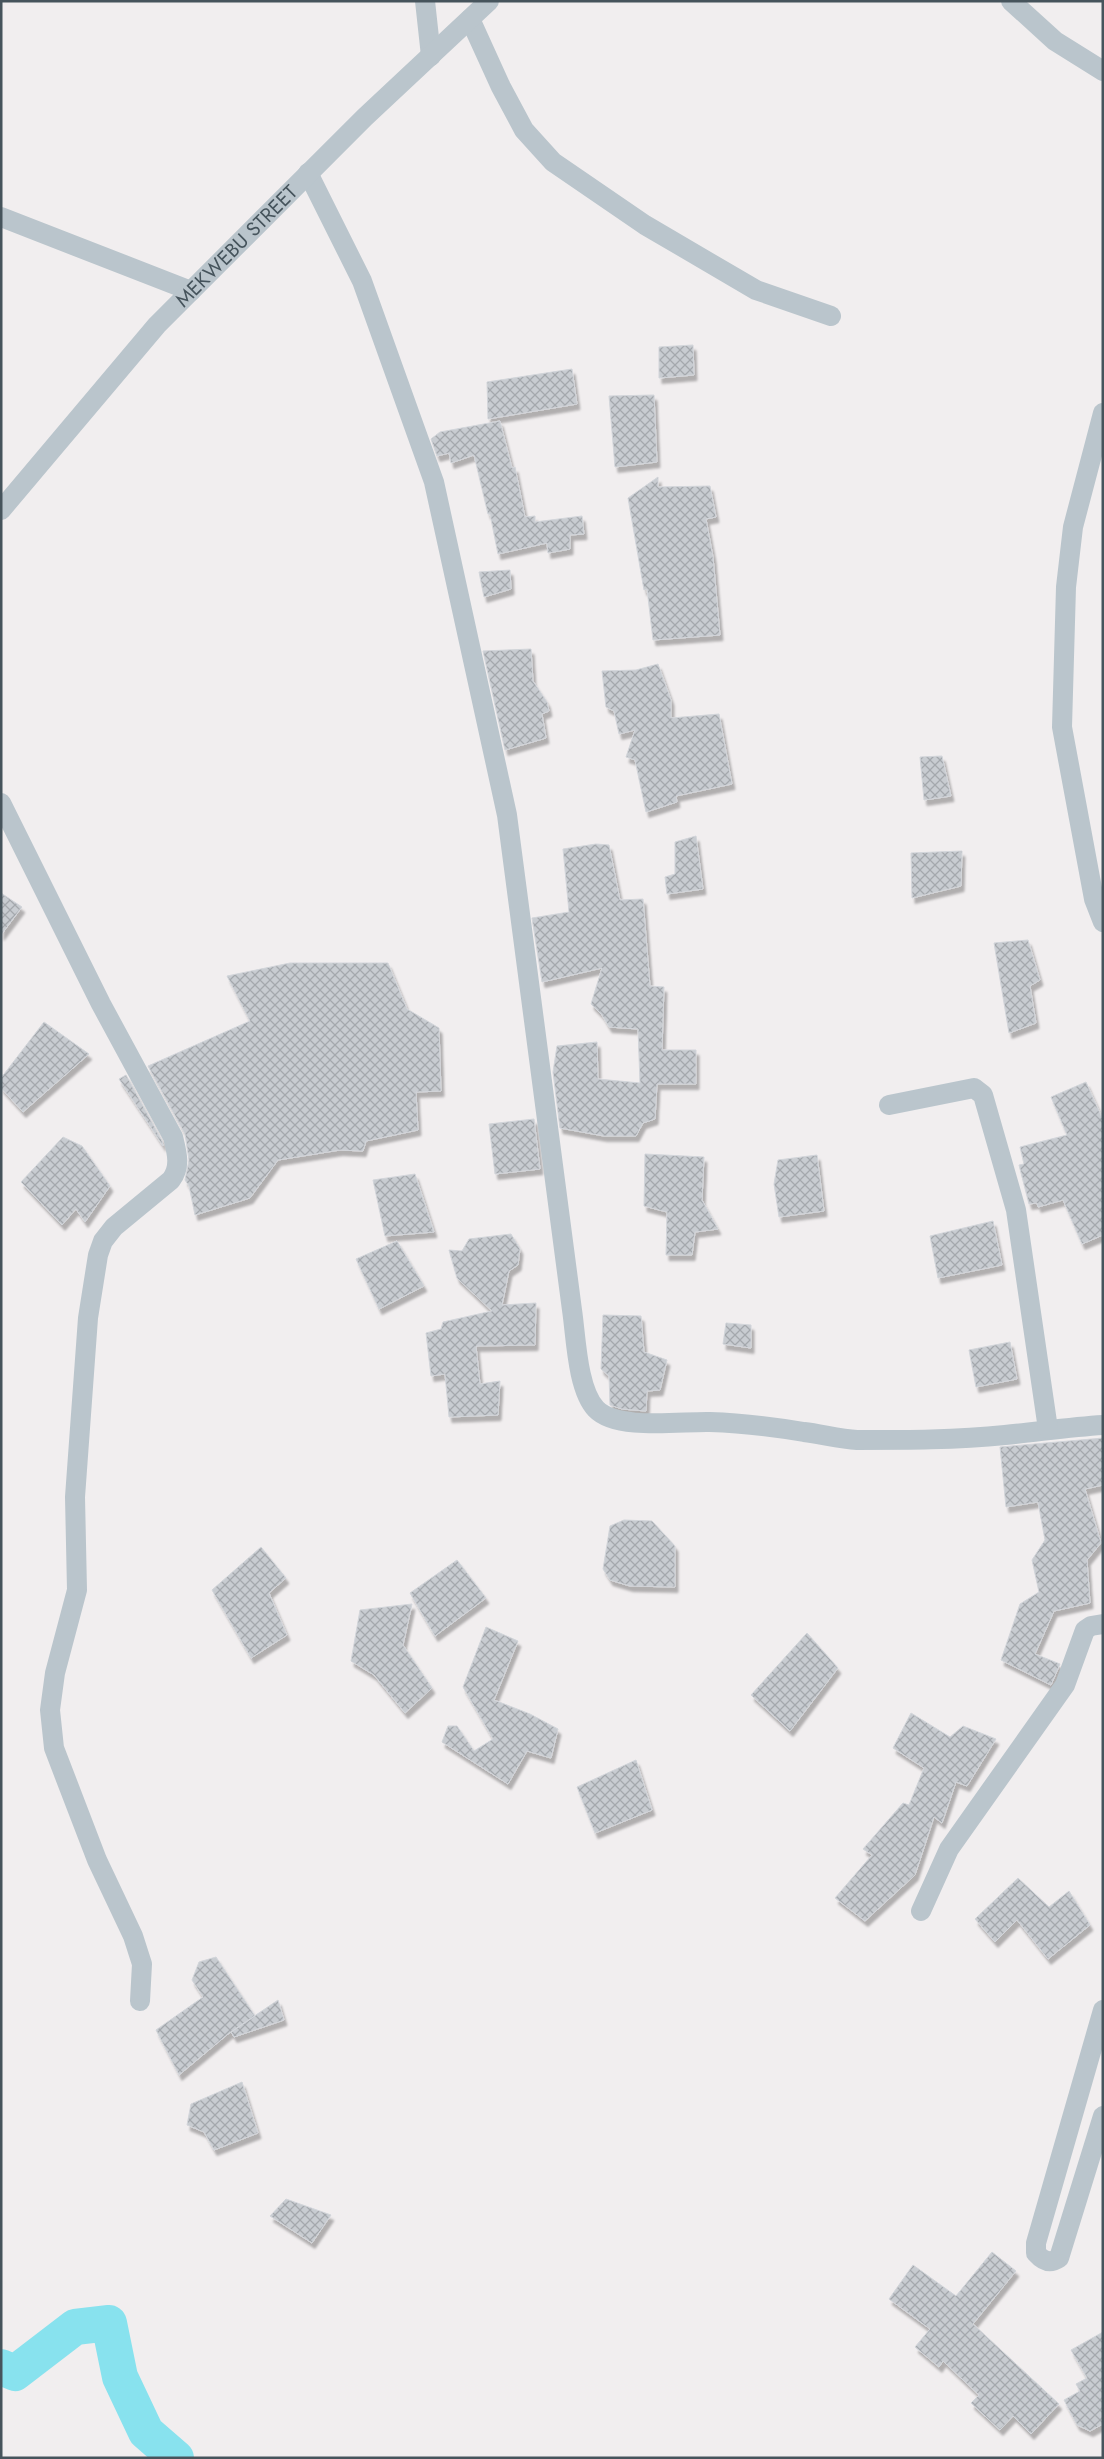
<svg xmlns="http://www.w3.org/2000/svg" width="1104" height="2459" viewBox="0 0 1104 2459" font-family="Jost,sans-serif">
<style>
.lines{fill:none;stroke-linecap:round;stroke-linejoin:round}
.river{stroke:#88e2ee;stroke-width:36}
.building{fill:url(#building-cross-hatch);stroke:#d2d5da;filter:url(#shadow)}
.street{stroke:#bac5cc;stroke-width:20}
.labels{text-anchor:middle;stroke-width:4;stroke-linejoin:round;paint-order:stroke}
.street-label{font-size:20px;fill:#46545c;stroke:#fff}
</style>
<defs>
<pattern id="building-cross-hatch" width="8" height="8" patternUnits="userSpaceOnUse" patternTransform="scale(1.25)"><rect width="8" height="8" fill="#c8ccd1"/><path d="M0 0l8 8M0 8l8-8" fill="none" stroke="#a4a8ad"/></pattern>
<filter id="shadow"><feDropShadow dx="3" dy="5.5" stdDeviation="1" flood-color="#0004"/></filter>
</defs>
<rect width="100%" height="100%" fill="#f1eeef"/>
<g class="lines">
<path class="river" d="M1 2367 15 2373 75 2327 109 2323 120 2377 146 2432 176 2458"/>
</g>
<path class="building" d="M693 345 694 375 659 378V347Z
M572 369 577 404 488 419 487 382Z
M654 395 657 462 615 467 609 396Z
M500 421 512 468 515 467 525 517 535 516V522L582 516 584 534 570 535V549L548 553 547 543 498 554 490 514H488L474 455 451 463 449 453 437 456 431 439 440 432Z
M658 477V487L710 486 716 517 706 519 713 557 720 635 653 640 647 589 644 590 628 498Z
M510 570 511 589 484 597 479 572Z
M531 649 533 681 547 702 549 711 542 714 546 738 505 750 483 651Z
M658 664 671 700V718L719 714 732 784 676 796 677 802 646 812 635 760 626 757 635 730 619 734 614 711 606 707 602 671 636 670Z
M942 756 951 796 924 800 920 757Z
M696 836 703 889 667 894 665 877 675 874V842Z
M596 844 609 845 620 900 643 899 650 986 664 987 662 1050H696V1084H657L655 1119 643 1123 636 1136H604L560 1128 553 1072 557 1046 597 1042 598 1079 640 1083 638 1029 609 1027 602 1015 591 1004 602 968 542 982 532 918 569 912 563 849Z
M962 851 961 886 912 898 911 853Z
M1 893 22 907 1 935Z
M1028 940 1040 980 1030 986 1036 1023 1009 1033 994 943Z
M290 963H388L407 1009 439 1028 441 1091 416 1092 418 1130 366 1141 363 1151 340 1150 278 1160 250 1198 195 1215 189 1186 185 1180 189 1160 185 1134 148 1066 250 1021 227 976Z
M44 1022 89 1054 23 1112 1 1088V1078Z
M126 1075 162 1141 163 1146 119 1079Z
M1086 1082 1103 1120V1235L1082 1244 1063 1200 1038 1207 1037 1203 1029 1204 1019 1165 1024 1164 1020 1147 1067 1135 1051 1097Z
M534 1119 540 1169 495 1174 489 1124Z
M63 1137 82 1146 110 1186 85 1222 76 1209 62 1225 21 1182Z
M645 1154 704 1157 702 1200 718 1229 695 1232 692 1255H666L667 1212 644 1206Z
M817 1155 824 1211 779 1217 774 1184 778 1160Z
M415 1174 434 1232 385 1236 373 1180Z
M993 1221 1002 1265 938 1278 930 1236Z
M511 1234 520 1249 518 1265 509 1271 502 1305 536 1303 535 1345 476 1346 480 1384 500 1381 498 1415 449 1417 445 1374 431 1376 426 1333 441 1329 443 1322 492 1311 457 1278 449 1250 462 1251 469 1239Z
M397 1241 424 1286 379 1309 356 1259Z
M603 1315 641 1316 644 1352 667 1360 660 1390 647 1391 646 1411 622 1409 610 1405 609 1376 601 1369Z
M726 1323 751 1325V1348L723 1344Z
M1010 1342 1017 1379 976 1387 969 1350Z
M1103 1438V1485L1085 1489 1101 1543 1087 1560 1090 1603 1054 1611 1035 1654 1060 1664 1051 1685 1001 1660 1020 1604 1039 1592 1032 1560 1045 1540 1038 1502 1006 1507 1000 1447Z
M624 1520 652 1521 675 1546V1587L630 1586 610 1580 603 1569 610 1526Z
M261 1547 286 1578 269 1593 287 1635 251 1658 212 1590Z
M457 1560 486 1598 435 1636 410 1593Z
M412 1604 403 1645 432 1688 405 1713 374 1675 351 1661 360 1610Z
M486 1627 518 1641 494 1700 530 1714 558 1729 551 1758 527 1751 508 1784 442 1742 448 1726H457L474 1751 493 1739 463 1687Z
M807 1633 838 1668 790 1731 751 1695Z
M911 1713 950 1737 963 1726 996 1739 967 1786 956 1782 942 1823 934 1817 915 1875 865 1921 835 1898 872 1855 863 1849 903 1803 909 1805 924 1768 893 1748Z
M636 1760 652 1810 595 1833 577 1787Z
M1018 1878 1049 1907 1069 1891 1090 1925 1048 1959 1017 1920 995 1942 975 1919Z
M216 1957 255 2016 228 2034 179 2075 156 2030 203 1997 192 1980 199 1962Z
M278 2000 284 2020 234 2037 231 2032Z
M242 2082 258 2133 214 2150 204 2132 187 2125 191 2104Z
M286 2199 331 2215 312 2243 270 2216Z
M992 2252 1016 2271 973 2324 1059 2404 1031 2434 1013 2416 1000 2430 971 2403 979 2395 943 2361 939 2367 915 2347 930 2329 889 2299 913 2265 956 2296Z
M1103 2332V2424L1090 2431 1077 2425 1064 2400 1080 2391 1076 2384 1087 2378 1071 2350Z"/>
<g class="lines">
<g class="street">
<path d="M425 1 431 56"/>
<path d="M1011 1 1055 41 1103 71"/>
<path d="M470 19 501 87 524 130 553 162 645 225 756 290 831 316"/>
<path d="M308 173 362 281 434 482 507 815 572 1310C576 1336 577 1389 596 1409 617 1431 682 1421 710 1422 741 1423 774 1427 804 1432 821 1434 840 1439 857 1440 906 1440 956 1440 1005 1435 1037 1432 1070 1427 1103 1425"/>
<path d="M1 217 191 291"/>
<path d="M1103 413 1073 527 1066 587 1062 727 1094 899 1103 922"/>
<path id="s1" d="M1 510 157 325 365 117 489 1"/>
<path d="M1 803 101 1004 173 1137C177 1153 181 1167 171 1180L114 1227 103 1241 98 1255 88 1318 75 1497 77 1590 55 1673 50 1710 54 1748 97 1860 133 1936 142 1964 140 2001"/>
<path d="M889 1105 974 1088 983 1095 1016 1210 1048 1429"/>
<path d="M921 1911 949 1849 1065 1685 1085 1630 1091 1626 1103 1624"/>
<path d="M1103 2010 1036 2243V2253C1043 2261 1050 2264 1059 2258L1103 2116"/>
</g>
</g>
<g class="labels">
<g class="street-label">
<text dy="7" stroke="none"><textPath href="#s1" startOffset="354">MEKWEBU STREET</textPath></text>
</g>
</g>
<rect width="1104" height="2459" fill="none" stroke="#46545c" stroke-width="5"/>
</svg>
